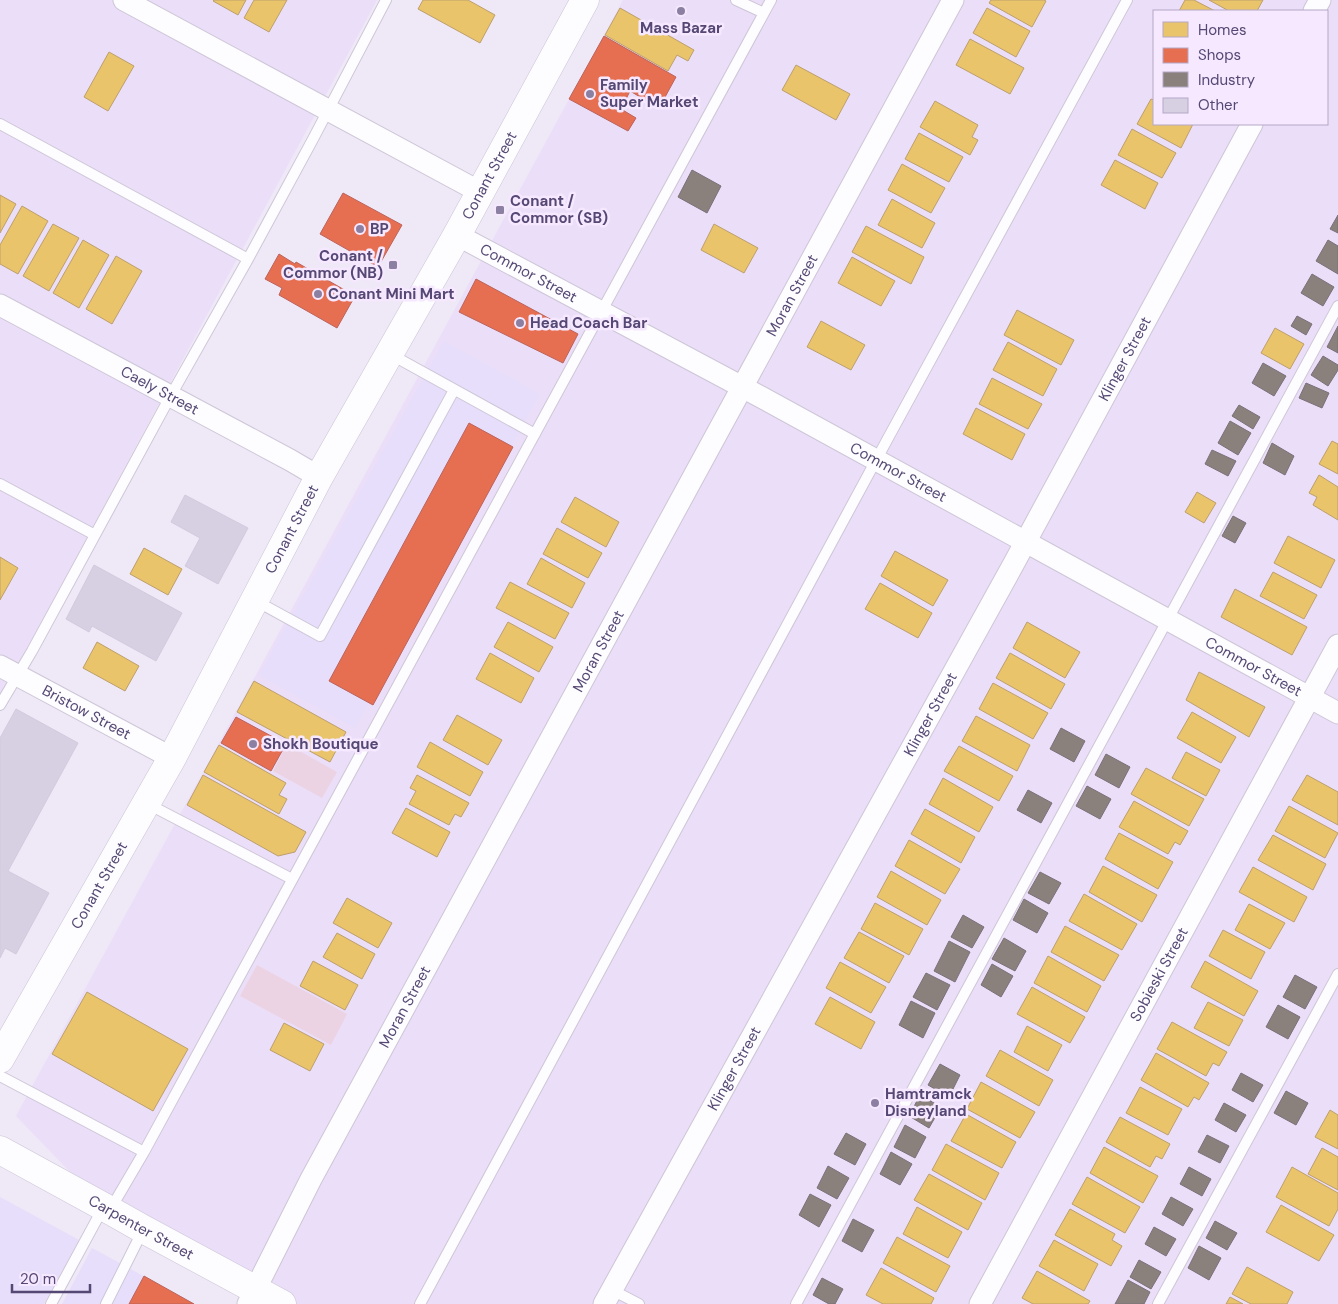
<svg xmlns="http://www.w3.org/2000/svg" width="1338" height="1304" viewBox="0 0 1338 1304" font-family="'DM Sans',sans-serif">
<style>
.residential{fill:#ebdef8;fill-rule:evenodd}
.commercial{fill:#e6defa}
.green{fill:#ecd3e3}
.homes{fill:#e9c46a;stroke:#bd9f6d}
.shops{fill:#e76f51;stroke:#bb635c}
.industry{fill:#8a817c;stroke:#7a707a}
.building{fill:#d7d0e2;stroke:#d2cadf}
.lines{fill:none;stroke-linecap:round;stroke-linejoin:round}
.lane-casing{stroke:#cdc6d7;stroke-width:12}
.street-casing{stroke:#cdc6d7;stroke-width:23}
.secondary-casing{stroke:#cbc4d7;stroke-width:29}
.lane{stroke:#fdfcfe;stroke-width:10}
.street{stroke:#fdfcfe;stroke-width:21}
.secondary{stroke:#fdfcfe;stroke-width:28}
.poi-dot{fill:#8b80a2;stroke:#f5e8ff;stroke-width:2}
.labels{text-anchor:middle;stroke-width:5;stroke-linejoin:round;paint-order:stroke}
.poi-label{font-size:15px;font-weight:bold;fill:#554874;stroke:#f5e8ff;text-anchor:start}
.street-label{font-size:15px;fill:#554874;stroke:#f5e8ff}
</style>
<rect width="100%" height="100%" fill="#efe8f6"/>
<path class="residential" d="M0 0H377L0 698Z
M623 0H1338V1304H282L104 1207 16 1116ZM1154 11H1327V124H1154Z"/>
<path class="commercial" d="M444 341 540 394 355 728 259 675Z
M0 1197 79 1240 44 1304H0Z
M92 1248 195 1304H62Z"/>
<path class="green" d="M287 744 337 772 322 798 273 771Z
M257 965 347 1014 331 1045 240 996Z"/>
<path class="homes" d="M214 0H246L238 15 213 1Z
M254 0H287L269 32 244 18Z
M423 0H468L495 15 480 43 418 9Z
M991 0H1044L1046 1 1032 27 989 3Z
M1185 0H1194L1215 11H1179Z
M1209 0H1263L1257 11H1229Z
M620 8 694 50 688 61 677 55 668 71 605 35Z
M987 8 1030 31 1016 57 973 33Z
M970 39 1024 68 1010 94 956 65Z
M109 52 134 66 108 111 84 97Z
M796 65 850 94 836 120 782 90Z
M1151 99 1154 100V124H1193L1181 148 1137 124Z
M935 101 978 125 972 137 978 140 970 155 920 127Z
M1132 129 1176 153 1162 178 1118 155Z
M919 133 963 157 949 182 905 159Z
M1115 160 1158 183 1145 209 1101 185Z
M902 164 945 188 931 213 888 190Z
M0 195 16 204 0 233Z
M892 199 935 223 922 248 878 225Z
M22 206 48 221 18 274 0 264V245Z
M53 224 79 238 49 291 23 276Z
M714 224 758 248 744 273 701 250Z
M866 226 924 257 911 284 852 252Z
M83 240 109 255 79 308 53 293Z
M116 256 142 271 112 324 86 309Z
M852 257 895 281 881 306 838 283Z
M1017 310 1074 340 1061 365 1004 335Z
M821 321 865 345 851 370 807 347Z
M1275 328 1304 344 1290 369 1261 353Z
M1008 342 1057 369 1043 396 993 370Z
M992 378 1042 404 1028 429 979 404Z
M976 408 1025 434 1012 460 963 434Z
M1332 441 1338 444V474L1319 464Z
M1319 475 1338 487V520L1313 505 1317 497 1309 493Z
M1197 492 1216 503 1204 523 1185 512Z
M575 497 619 522 606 547 561 522Z
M557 528 602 553 588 578 543 554Z
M1288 536 1335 560 1321 588 1274 563Z
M144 548 182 569 168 595 130 574Z
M895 551 948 580 933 606 881 576Z
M0 557 18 568 0 600Z
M541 558 585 583 572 608 527 584Z
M1273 572 1317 595 1304 619 1260 596Z
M510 582 569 613 555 639 496 608Z
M880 583 932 613 918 638 865 609Z
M1235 589 1307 627 1292 655 1221 617Z
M508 622 553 647 539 672 494 647Z
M1027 622 1080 652 1065 678 1013 648Z
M97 642 139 666 125 691 83 668Z
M490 653 534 678 521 703 476 679Z
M1010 653 1065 684 1051 709 996 678Z
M1199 672 1265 707 1249 737 1186 700Z
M254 681 346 732 330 762 237 712Z
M993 683 1048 713 1033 739 979 709Z
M1192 712 1236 737 1221 763 1177 738Z
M457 715 502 740 488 765 443 740Z
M976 716 1030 745 1017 771 962 741Z
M430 742 483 772 470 796 417 767Z
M219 745 286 783 279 795 287 799 279 814 204 772Z
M959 746 1013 776 999 801 944 771Z
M1186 752 1220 770 1206 796 1172 778Z
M1146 768 1204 799 1189 826 1131 794Z
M203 775 306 832 295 852 278 856 187 805Z
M417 775 469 803 461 817 455 814 449 825 409 804 416 791 410 788Z
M1307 775 1338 792V825L1292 800Z
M943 778 993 807 979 832 929 804Z
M1134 801 1188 831 1180 845 1175 842 1168 854 1119 827Z
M1289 806 1338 833 1325 858 1275 831Z
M406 808 450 832 437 857 392 833Z
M925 809 975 837 961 863 911 834Z
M1119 833 1173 862 1158 889 1105 859Z
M1273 835 1326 864 1313 890 1258 860Z
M909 840 960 869 945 894 895 866Z
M1103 866 1157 895 1142 922 1089 892Z
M1253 867 1307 897 1294 922 1239 892Z
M891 871 941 900 927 925 877 897Z
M1084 894 1137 924 1122 950 1069 921Z
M347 898 392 923 378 948 333 923Z
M875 903 923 929 909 955 861 929Z
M1249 904 1285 923 1270 949 1235 930Z
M1065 926 1119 955 1104 981 1051 952Z
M1223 930 1265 952 1251 979 1209 956Z
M859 932 904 956 889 983 844 958Z
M337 933 375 954 362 979 323 957Z
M1048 956 1101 986 1087 1012 1034 983Z
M313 961 358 985 345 1010 300 986Z
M1205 961 1258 991 1244 1016 1191 987Z
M840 962 886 987 871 1013 826 988Z
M1032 987 1085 1017 1070 1043 1017 1014Z
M87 992 188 1049 153 1111 52 1054Z
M830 997 875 1022 861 1049 815 1024Z
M1208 1002 1243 1020 1229 1046 1194 1028Z
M1172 1022 1227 1052 1219 1066 1213 1063 1206 1076 1157 1049Z
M284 1023 324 1044 310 1071 270 1050Z
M1027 1026 1062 1045 1048 1071 1014 1052Z
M1000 1050 1053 1080 1039 1106 986 1076Z
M1156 1053 1209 1083 1199 1100 1194 1097 1188 1107 1141 1080Z
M981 1082 1035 1112 1020 1138 967 1109Z
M1140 1087 1182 1109 1168 1135 1126 1113Z
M1330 1110 1338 1115V1149L1315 1137Z
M966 1114 1016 1142 1002 1168 951 1141Z
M1120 1117 1170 1144 1162 1159 1156 1156 1150 1167 1106 1142Z
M946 1144 999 1173 985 1200 932 1170Z
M1104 1147 1158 1176 1143 1203 1090 1173Z
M1322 1148 1338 1157V1190L1308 1174Z
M1292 1167 1338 1193V1209L1329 1226 1276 1197Z
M929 1174 982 1203 968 1230 914 1200Z
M1087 1177 1140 1207 1125 1233 1072 1204Z
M1281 1205 1334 1235 1319 1261 1266 1232Z
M917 1207 962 1232 948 1258 903 1234Z
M1070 1209 1115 1234 1112 1240 1122 1246 1111 1266 1055 1235Z
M897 1237 950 1266 936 1292 883 1263Z
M1054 1240 1098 1264 1084 1291 1039 1266Z
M1247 1267 1293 1292 1287 1304H1251L1232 1294Z
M881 1268 934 1298 931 1304H883L866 1295Z
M1037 1271 1090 1301 1088 1304H1033L1022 1298Z
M1230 1297 1243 1304H1226Z"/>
<path class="shops" d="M604 36 676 77 659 108 630 91 621 109 636 118 628 131 569 99Z
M343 193 402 225 378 267 320 234Z
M279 254 295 264 296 262 355 296 337 328 279 295 282 288 265 279Z
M476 279 578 334 563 363 459 312Z
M469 423 513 447 373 705 329 681Z
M236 717 286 744 271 771 221 743Z
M144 1276 194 1304H129Z"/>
<path class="industry" d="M692 170 721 186 707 213 678 197Z
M1338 215V233L1330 229Z
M1328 240 1338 246V274L1316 261Z
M1312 274 1334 287 1323 306 1301 293Z
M1297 316 1312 324 1306 335 1291 326Z
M1338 326V353L1327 347Z
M1323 356 1338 365V370L1328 386 1311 375Z
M1263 363 1286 376 1274 396 1252 383Z
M1306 383 1329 393 1322 408 1299 398Z
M1239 405 1260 417 1253 429 1232 416Z
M1230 421 1251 433 1238 455 1218 443Z
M1272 443 1294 456 1285 475 1263 463Z
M1212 450 1236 461 1228 476 1205 464Z
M1233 516 1246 523 1235 543 1222 536Z
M1061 728 1085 741 1074 762 1050 749Z
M1106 754 1130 767 1119 788 1095 775Z
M1087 786 1111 799 1100 819 1076 806Z
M1028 790 1052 803 1041 823 1017 810Z
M1040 872 1061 883 1049 904 1028 893Z
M1024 899 1048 913 1037 933 1013 920Z
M963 915 984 927 972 948 951 937Z
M1004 938 1026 951 1015 971 992 959Z
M949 941 970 952 955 982 934 971Z
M992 964 1013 976 1001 997 981 985Z
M926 973 950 985 937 1010 913 997Z
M1295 975 1317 987 1305 1009 1283 997Z
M911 1001 935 1013 923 1038 899 1025Z
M1278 1005 1300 1017 1288 1039 1266 1027Z
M940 1064 960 1075 949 1097 928 1085Z
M1241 1073 1263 1085 1253 1102 1232 1090Z
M1286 1091 1308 1103 1296 1125 1274 1113Z
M920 1095 941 1107 929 1128 909 1116Z
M1224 1103 1246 1115 1236 1132 1215 1120Z
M905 1125 926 1137 915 1158 894 1147Z
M846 1133 866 1144 855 1165 834 1154Z
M1207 1135 1229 1146 1220 1163 1198 1152Z
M891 1152 912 1164 900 1185 880 1174Z
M828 1166 849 1178 837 1199 817 1188Z
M1189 1167 1211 1179 1202 1196 1180 1184Z
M810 1194 831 1205 819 1227 799 1215Z
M1171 1197 1193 1209 1183 1226 1162 1214Z
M853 1219 874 1230 862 1252 842 1241Z
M1215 1221 1237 1233 1227 1250 1206 1238Z
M1154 1227 1176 1239 1166 1256 1145 1244Z
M1199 1246 1221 1258 1209 1280 1188 1268Z
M1139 1260 1161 1272 1151 1289 1130 1277Z
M822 1278 843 1289 835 1304H829L813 1295Z
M1128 1280 1150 1292 1144 1304H1115Z"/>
<path class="building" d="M185 495 248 528 218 584 185 566 200 538 171 522Z
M94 565 182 613 156 661 92 626 89 632 66 619Z
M16 709 78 743 8 871 49 893 16 954 5 948 0 958V738Z"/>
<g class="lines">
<defs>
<path id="lane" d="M736 0 764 13
M0 124 248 259
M390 354 535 434
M0 484 95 535
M256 601 320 636 454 390
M0 705 32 651 170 397 248 259 313 139 386 0
M146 803 292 879
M0 1076 144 1152
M110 1210 144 1152 771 0
M612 1290 639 1304
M51 1304 103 1208
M106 1304 143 1230
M420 1304 887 440 1127 0
M796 1304 1338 306
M1158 1304 1338 974"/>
<g id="street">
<path d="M124 0 480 192"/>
<path d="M1314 11 1320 0"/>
<path id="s1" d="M457 235 761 397 1338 713"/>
<path id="s2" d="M0 305 290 460 319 477"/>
<path id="s3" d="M0 666 172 758"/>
<path id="s4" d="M248 1304 311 1179 953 0"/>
<path id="s5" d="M604 1304 1013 565 1252 124"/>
<path id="s6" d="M980 1304 1338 645"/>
</g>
<g id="secondary">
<path id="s7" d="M0 1059 172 758 319 477 457 235 585 0"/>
<path id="s8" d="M0 1150 104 1207 143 1229 282 1304"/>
</g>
</defs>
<use href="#lane" class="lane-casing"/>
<use href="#street" class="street-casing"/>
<use href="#secondary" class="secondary-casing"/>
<use href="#lane" class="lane"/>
<use href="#street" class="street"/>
<use href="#secondary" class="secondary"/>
</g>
<g class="poi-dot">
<circle cx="681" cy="11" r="5"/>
<circle cx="590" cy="94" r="5"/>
<rect x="495" y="205" width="10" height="10" rx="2.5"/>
<circle cx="360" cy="229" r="5"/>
<rect x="388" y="260" width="10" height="10" rx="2.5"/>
<circle cx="318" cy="294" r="5"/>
<circle cx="520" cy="323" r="5"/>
<circle cx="253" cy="744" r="5"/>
<circle cx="875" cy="1103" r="5"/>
</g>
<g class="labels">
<g class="poi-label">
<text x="681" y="33" text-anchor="middle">Mass Bazar</text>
<text x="600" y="90">Family<tspan x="600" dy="17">Super Market</tspan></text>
<text x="510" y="206">Conant /<tspan x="510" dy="17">Commor (SB)</tspan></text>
<text x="370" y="234">BP</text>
<text x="383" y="261" text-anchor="end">Conant /<tspan x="383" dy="17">Commor (NB)</tspan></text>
<text x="328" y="299">Conant Mini Mart</text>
<text x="530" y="328">Head Coach Bar</text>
<text x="263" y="749">Shokh Boutique</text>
<text x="885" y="1099">Hamtramck<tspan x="885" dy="17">Disneyland</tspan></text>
</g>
<g class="street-label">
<text dy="5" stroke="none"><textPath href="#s7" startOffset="1010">Conant Street</textPath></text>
<text dy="5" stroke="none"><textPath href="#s1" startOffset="81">Commor Street</textPath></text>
<text dy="5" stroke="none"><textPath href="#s4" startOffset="1146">Moran Street</textPath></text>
<text dy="5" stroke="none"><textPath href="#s5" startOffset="1079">Klinger Street</textPath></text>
<text dy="5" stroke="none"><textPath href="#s2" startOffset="181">Caely Street</textPath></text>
<text dy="5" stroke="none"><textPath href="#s1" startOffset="501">Commor Street</textPath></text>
<text dy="5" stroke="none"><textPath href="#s7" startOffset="605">Conant Street</textPath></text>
<text dy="5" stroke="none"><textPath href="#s4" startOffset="741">Moran Street</textPath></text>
<text dy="5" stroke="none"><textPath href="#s1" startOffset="906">Commor Street</textPath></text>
<text dy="5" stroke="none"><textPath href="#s3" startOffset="98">Bristow Street</textPath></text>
<text dy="5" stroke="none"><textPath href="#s5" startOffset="674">Klinger Street</textPath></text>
<text dy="5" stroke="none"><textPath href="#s7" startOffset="200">Conant Street</textPath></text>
<text dy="5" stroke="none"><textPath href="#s6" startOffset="375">Sobieski Street</textPath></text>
<text dy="5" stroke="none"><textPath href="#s4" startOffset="336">Moran Street</textPath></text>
<text dy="5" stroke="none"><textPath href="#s5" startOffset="269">Klinger Street</textPath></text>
<text dy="5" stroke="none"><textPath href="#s8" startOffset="161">Carpenter Street</textPath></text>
</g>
</g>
<rect x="1153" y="10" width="175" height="115" fill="#f5e8ff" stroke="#b5a8c7"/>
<rect x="1163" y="22" width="25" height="15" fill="#e9c46a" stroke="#b5a8c7"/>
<text x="1198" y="35" font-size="15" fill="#554874">Homes</text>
<rect x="1163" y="48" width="25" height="15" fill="#e76f51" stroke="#b5a8c7"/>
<text x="1198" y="60" font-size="15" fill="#554874">Shops</text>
<rect x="1163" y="72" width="25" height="15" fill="#8a817c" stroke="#b5a8c7"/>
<text x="1198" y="85" font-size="15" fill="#554874">Industry</text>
<rect x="1163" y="98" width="25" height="15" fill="#d7d0e2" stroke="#b5a8c7"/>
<text x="1198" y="110" font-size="15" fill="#554874">Other</text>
<path d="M12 1284v8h78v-8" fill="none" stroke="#554874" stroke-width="2.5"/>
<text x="20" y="1284" font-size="15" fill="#554874" stroke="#f5e8ff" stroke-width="4" paint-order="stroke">20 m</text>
</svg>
